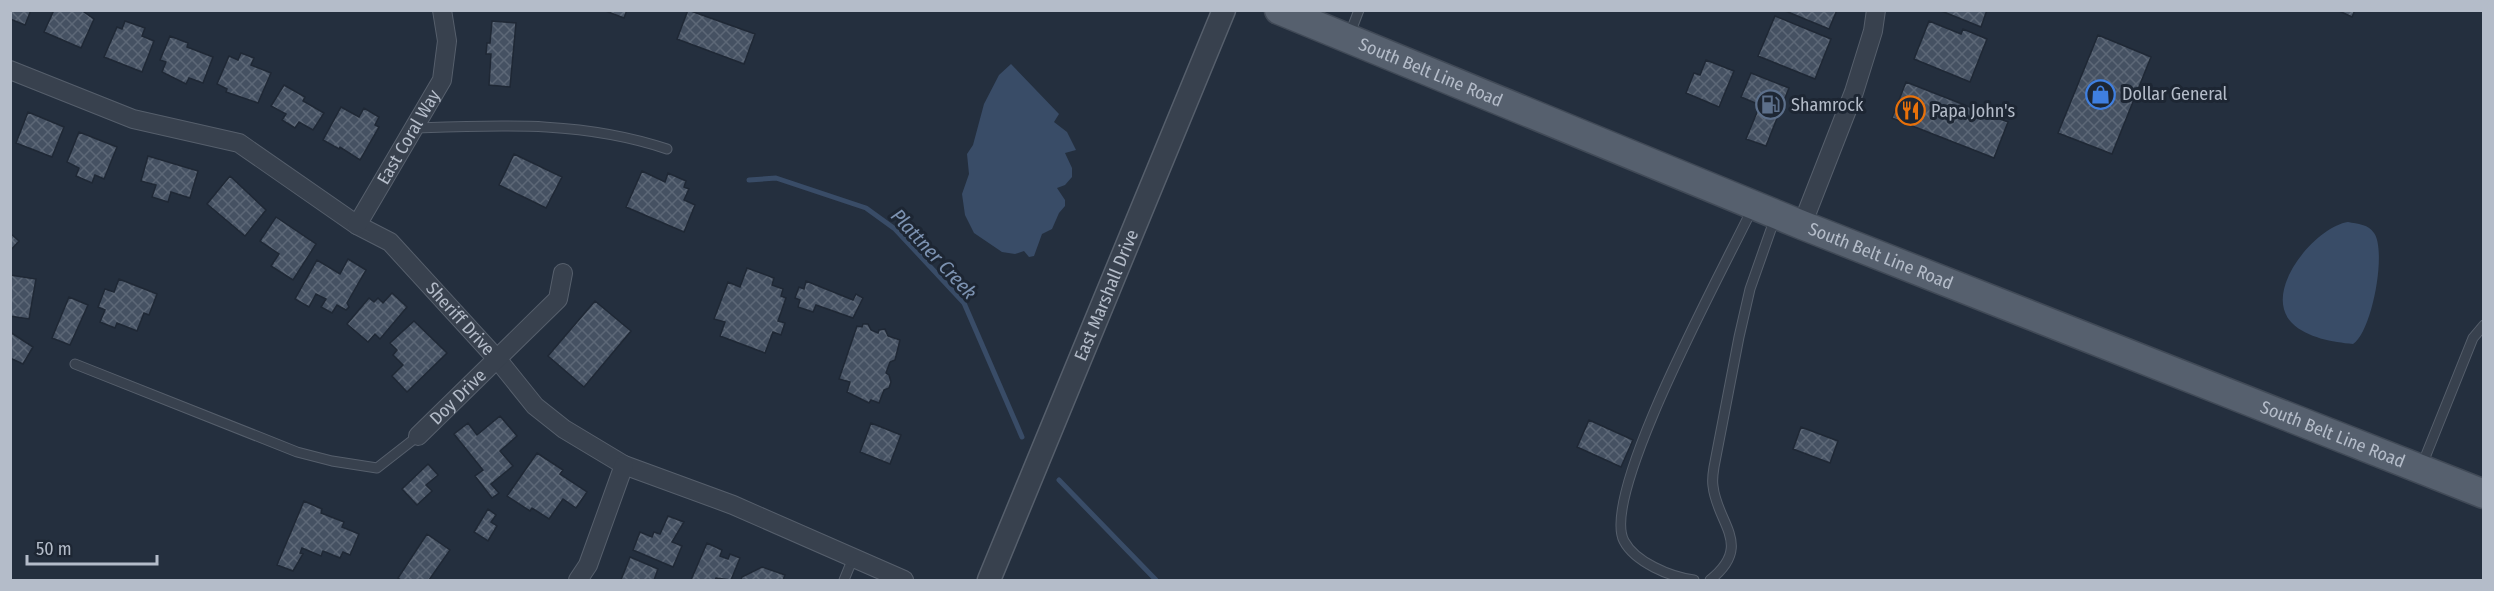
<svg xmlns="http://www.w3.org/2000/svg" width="2494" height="591" viewBox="0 0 2494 591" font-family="'Fira Sans Condensed',sans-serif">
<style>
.water{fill:#394c67}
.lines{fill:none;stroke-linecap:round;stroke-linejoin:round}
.stream{stroke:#394c67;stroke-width:5}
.building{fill:url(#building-cross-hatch);stroke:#1f2835;stroke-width:1.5}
.service-casing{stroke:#565f6c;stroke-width:11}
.minor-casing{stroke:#565f6c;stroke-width:20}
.tertiary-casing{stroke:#565f6c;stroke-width:25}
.primary-casing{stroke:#414a57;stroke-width:31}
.service{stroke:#38414e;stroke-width:9}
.minor{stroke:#38414e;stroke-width:18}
.tertiary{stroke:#38414e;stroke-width:22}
.primary{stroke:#56606e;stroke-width:28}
.labels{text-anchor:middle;stroke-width:6;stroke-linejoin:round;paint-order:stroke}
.street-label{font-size:18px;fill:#b4bcc9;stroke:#1d2633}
.poi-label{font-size:18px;fill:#b4bcc9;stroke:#1d2633;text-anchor:start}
.water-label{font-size:20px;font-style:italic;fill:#7c92b1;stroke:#1d2633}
</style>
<defs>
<pattern id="building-cross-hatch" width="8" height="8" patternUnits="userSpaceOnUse" patternTransform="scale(1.5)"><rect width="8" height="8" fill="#455162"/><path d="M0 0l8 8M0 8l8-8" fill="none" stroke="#5d6877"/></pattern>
</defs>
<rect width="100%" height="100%" fill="#242f3e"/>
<path class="water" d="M1011 64 1059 114 1054 122 1067 132 1076 150 1065 153 1072 168V177L1065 185 1057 188 1065 200V206L1059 213 1052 229 1042 234 1034 256 1029 257 1024 251 1015 254 1002 252 974 233 965 215 962 194 969 174 967 154 973 145 984 104 999 75Z
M2348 222C2358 224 2368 224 2374 233 2387 251 2372 332 2353 344 2333 342 2307 338 2292 323 2261 292 2315 227 2348 222Z"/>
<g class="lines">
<path class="stream" d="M749 180 776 178 866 208 895 229 964 303 1022 437
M1059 480 1156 580"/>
</g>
<path class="building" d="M10 10H31L25 25 10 19Z
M54 10H81L94 19 81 48 44 32Z
M603 10H627L624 18Z
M688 10 755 34 744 64 677 39Z
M1783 10H1837L1829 29Z
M1939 10H1987L1981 27Z
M2337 10H2355L2352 17Z
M1775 16 1831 39 1815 79 1758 56Z
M125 21 145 28 142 36 154 41 142 72 104 57 117 27 122 29Z
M492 21 516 23 510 87 489 85 491 54H486L487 43H490Z
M1929 21 1961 34 1963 29 1987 39 1970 82 1914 59Z
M2098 35 2151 57 2112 154 2058 133Z
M170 36 188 43 187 47 213 57 203 83 189 78 186 84 162 72 166 62 160 60Z
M241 53 254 58 251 65 271 73 258 103 226 92 227 89 217 84 229 56 238 60Z
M1706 60 1734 71 1719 107 1686 93 1694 73 1700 75Z
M1751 73 1789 88 1766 146 1746 139 1760 105 1741 97Z
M1906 82 2008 122 1994 158 1892 118Z
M284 85 305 97 303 101 324 113 313 130 299 122 295 128 282 120 286 114 271 106Z
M341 107 359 117 364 108 379 117 375 125 379 127 360 160 340 147 339 149 323 140Z
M28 112 64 127 52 157 16 143Z
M79 132 117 147 104 179 95 175 92 183 76 176 79 168 67 162Z
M514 154 562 177 546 208 499 185Z
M148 156 198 171 190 198 171 192 168 202 152 197 156 185 141 181Z
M642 171 665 182 668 173 686 181 684 187 689 189 684 200 695 205 684 232 626 207Z
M230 176 266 210 245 236 207 204Z
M276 217 316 244 293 280 271 266 279 254 260 241Z
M10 233 19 241 10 251Z
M348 259 366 270 347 303 349 307 346 310 337 305 332 313 321 307 326 299 316 294 309 307 295 299 317 260 340 274Z
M747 268 774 278 772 285 783 289 781 296 786 298 778 321 785 323 781 335 773 332 765 353 720 336 725 322 714 319 728 282 740 287Z
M10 275 36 279 29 319 10 316Z
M119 279 157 294 149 315 144 313 137 331 117 323 115 328 100 322 105 310 98 307 105 289 114 292Z
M806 281 853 300 856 294 863 298 853 318 816 305 813 312 798 307 800 300 795 298 799 287 804 289Z
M392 293 407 307 380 339 375 334 368 342 347 324 369 298 374 302 378 298 383 303Z
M69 297 88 305 70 345 52 338Z
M595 301 631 331 584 387 548 356Z
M414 321 447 353 407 392 392 376 403 365 393 355 397 350 390 343Z
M863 324H868L871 330 878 333 879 330 885 329 888 336 900 340 895 360 890 362 886 373 889 375 891 382 889 388 884 390 879 403 871 400 869 403 847 392 850 382 839 379 857 326 862 327Z
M10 332 33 347 23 364 10 358Z
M500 416 517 436 500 451 513 466 491 484 499 493 492 498 475 476 483 470 454 434 468 423 477 435Z
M1589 420 1633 440 1621 467 1577 447Z
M871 423 901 435 890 464 860 452Z
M1801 427 1838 441 1830 463 1793 449Z
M537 453 563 470 560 474 587 492 576 508 563 499 549 519 532 508 530 511 507 496Z
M428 464 438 475 426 485 432 491 417 505 402 489Z
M304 501 322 509 321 513 344 522 342 527 359 534 350 555 343 552 340 558 323 551 321 556 302 548 300 553 303 554 293 571 277 565Z
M488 509 496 515 491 522 497 526 488 541 474 532Z
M668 516 684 522 672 542 682 546 673 567 633 550 640 532 652 537 654 532 660 534Z
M427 534 450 550 429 580H401L398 578Z
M707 543 722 550 720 556 728 559 730 554 740 558 731 580 716 578 715 580H691Z
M630 557 658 569 654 580H621Z
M762 567 785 575 783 580H741L742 577Z"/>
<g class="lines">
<defs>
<path id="service" d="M1349 36 1359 10
M414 128C502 125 583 121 667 149
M75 364 297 452 332 461 377 468 418 436
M2422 465 2473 338 2484 325
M844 580 853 558
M1694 580C1670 577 1635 562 1624 541 1599 494 1728 261 1753 207
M1710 580C1754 545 1717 524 1713 486 1712 480 1713 473 1714 467L1739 337 1750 289 1775 218"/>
<g id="minor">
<path id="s1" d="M10 70 133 119 239 143 357 225 390 242 498 360 535 406 564 429 624 465 733 505 904 580"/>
<path id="s2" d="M357 225 442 80 447 41 442 10"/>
<path d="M1802 225 1854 92 1873 31 1876 10"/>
<path id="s3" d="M418 436 558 299 563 273"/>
<path d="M578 580 588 565 624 465"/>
</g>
<g id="tertiary">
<path id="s4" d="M989 580 1224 10"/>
</g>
<g id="primary">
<path id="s5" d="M1279 10 1802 225 2484 494"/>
</g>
</defs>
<use href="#service" class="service-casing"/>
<use href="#minor" class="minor-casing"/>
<use href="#tertiary" class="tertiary-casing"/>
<use href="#primary" class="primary-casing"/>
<use href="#service" class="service"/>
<use href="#minor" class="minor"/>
<use href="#tertiary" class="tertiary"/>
<use href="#primary" class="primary"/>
</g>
<defs>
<symbol id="shop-ring" viewBox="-11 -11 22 22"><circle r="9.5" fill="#1d2633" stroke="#3f7fe0" stroke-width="1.5"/><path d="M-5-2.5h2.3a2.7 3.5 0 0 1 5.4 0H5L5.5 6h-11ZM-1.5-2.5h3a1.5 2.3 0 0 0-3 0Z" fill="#3f7fe0"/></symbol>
<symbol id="fuel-ring" viewBox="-11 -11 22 22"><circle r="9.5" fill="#1d2633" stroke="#5c6f8a" stroke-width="1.5"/><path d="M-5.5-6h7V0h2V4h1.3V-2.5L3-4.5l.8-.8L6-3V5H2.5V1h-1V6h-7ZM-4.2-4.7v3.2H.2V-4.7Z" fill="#5c6f8a"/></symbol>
<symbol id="restaurant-ring" viewBox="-11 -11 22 22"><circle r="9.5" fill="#1d2633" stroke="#e8710a" stroke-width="1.5"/><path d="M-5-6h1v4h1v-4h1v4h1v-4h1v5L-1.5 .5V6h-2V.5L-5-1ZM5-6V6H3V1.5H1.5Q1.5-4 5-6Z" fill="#e8710a"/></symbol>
</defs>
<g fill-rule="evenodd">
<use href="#shop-ring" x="2084" y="78" width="33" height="33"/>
<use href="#fuel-ring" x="1754" y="88" width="33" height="33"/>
<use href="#restaurant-ring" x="1894" y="94" width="33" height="33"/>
</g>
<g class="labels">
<g class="street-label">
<text dy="6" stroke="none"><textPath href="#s5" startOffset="164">South Belt Line Road</textPath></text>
<text dy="6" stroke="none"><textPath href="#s2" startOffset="102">East Coral Way</textPath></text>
<text dy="6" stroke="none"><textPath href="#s5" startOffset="650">South Belt Line Road</textPath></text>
<text dy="6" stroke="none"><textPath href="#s4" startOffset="308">East Marshall Drive</textPath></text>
<text dy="6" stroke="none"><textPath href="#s1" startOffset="526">Sheriff Drive</textPath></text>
<text dy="6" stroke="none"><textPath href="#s3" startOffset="56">Doy Drive</textPath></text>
<text dy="6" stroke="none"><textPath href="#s5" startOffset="1136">South Belt Line Road</textPath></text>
</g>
<g class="poi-label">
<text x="2122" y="100">Dollar General</text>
<text x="1791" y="111">Shamrock</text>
<text x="1931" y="117">Papa John's</text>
</g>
<g class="water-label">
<text transform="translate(934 254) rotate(47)" y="7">Plattner Creek</text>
</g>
</g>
<rect width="2494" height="591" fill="none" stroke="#b4bcc9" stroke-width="24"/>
<path d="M27 555v9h130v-9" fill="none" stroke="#b4bcc9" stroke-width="3"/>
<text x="36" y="555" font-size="18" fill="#b4bcc9" stroke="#1d2633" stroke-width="4.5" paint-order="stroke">50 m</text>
</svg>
